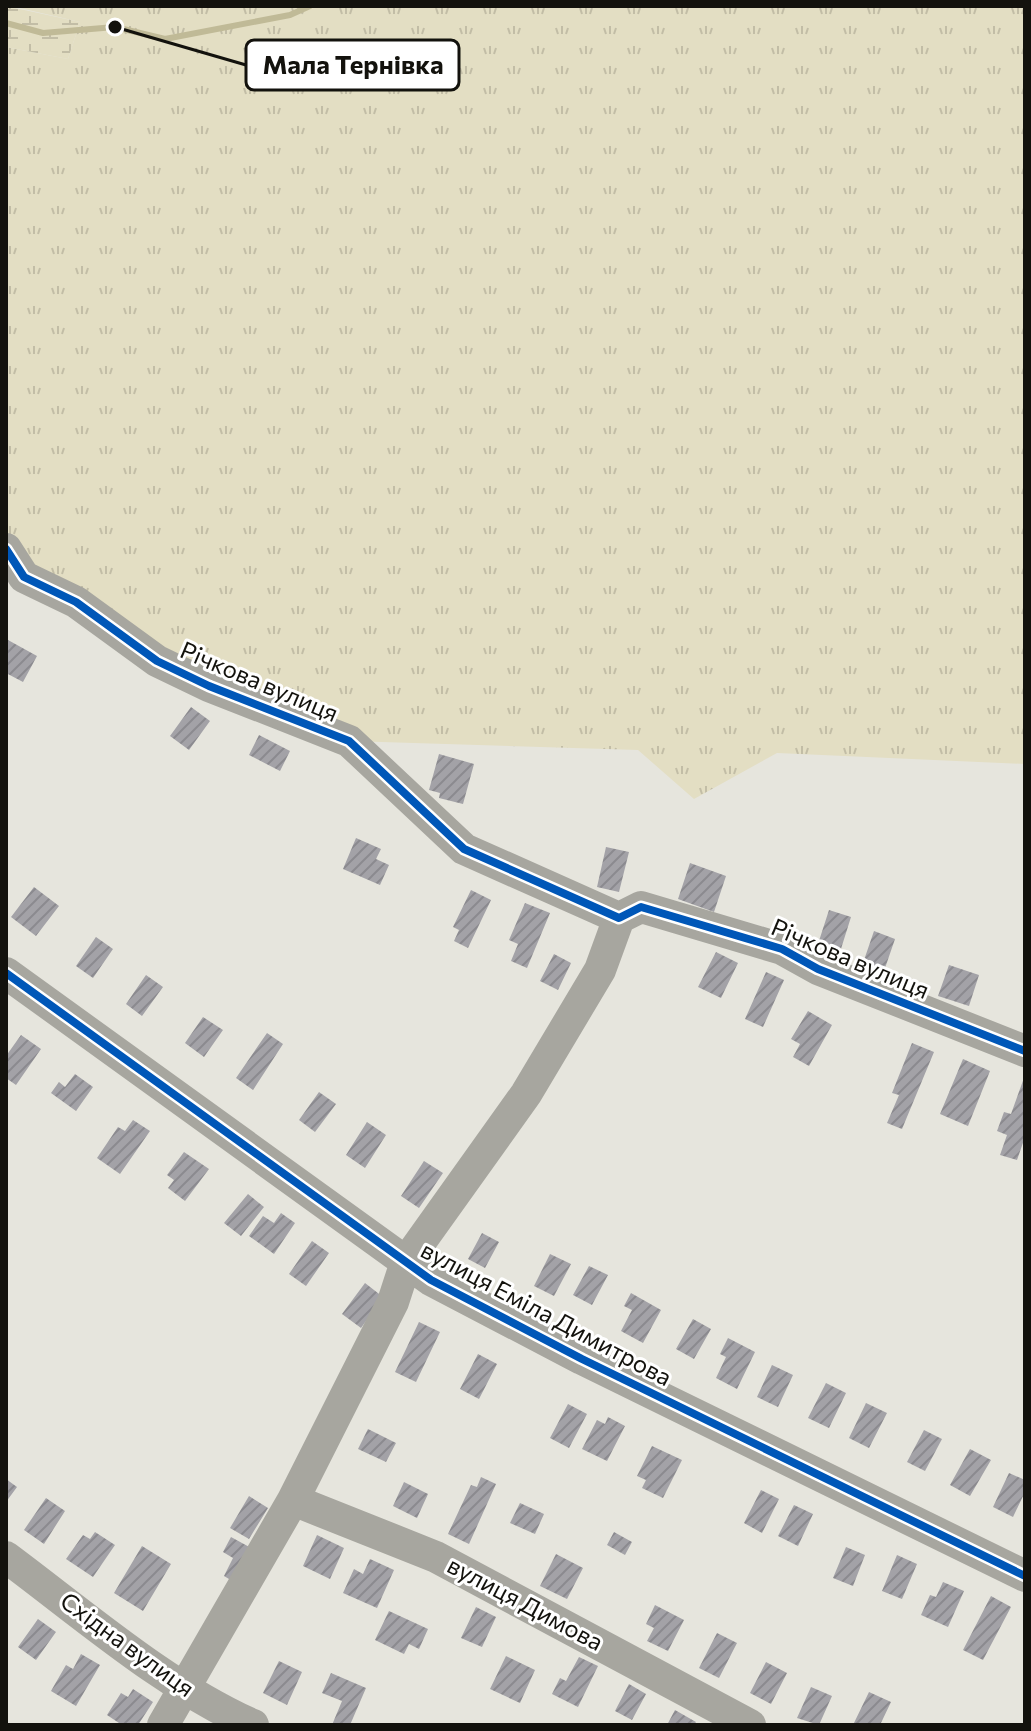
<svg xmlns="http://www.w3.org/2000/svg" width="1031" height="1731" viewBox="0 0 1031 1731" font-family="Commissioner,sans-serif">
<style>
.grass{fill:url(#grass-tufts)}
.wetland{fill:url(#wetland-marsh)}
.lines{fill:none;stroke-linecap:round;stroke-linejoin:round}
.stream{stroke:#c0ba97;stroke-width:6}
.building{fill:url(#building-hatch)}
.minor{stroke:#a7a69f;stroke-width:32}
.cycleway-casing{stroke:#fff;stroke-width:13}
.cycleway{stroke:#0057b8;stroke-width:8}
.labels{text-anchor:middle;stroke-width:6;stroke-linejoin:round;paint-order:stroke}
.street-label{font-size:24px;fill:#13120d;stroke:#fff}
.leader{fill:none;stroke:#13120d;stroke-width:3}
.callout-dot{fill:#13120d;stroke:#fff;stroke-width:3}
.callout{fill:#fff;stroke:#13120d;stroke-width:3}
.callout-label{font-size:26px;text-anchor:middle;font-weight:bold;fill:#13120d}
</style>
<defs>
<pattern id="grass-tufts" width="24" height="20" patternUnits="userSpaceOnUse" patternTransform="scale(2)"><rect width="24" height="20" fill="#e3dec3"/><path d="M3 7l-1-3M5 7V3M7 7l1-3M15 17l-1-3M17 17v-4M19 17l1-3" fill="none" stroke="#c2bda6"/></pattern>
<pattern id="wetland-marsh" width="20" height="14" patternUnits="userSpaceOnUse" patternTransform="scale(2)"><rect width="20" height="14" fill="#e3dec3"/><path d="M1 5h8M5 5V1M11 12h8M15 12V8" fill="none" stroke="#c2bda6"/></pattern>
<pattern id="building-hatch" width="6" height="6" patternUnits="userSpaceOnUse" patternTransform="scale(2)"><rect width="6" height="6" fill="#a3a2a7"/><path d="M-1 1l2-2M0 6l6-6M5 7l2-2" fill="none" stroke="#8b8a8f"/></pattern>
</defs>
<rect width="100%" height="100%" fill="#e6e5dd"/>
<path class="grass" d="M11 6H1025V764L777 753 694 799 638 750 349 741 258 700 31 574 6 541V47L68 59 80 22Z"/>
<path class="wetland" d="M6 6 80 22 68 59 6 47Z"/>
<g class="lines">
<path class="stream" d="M6 23 43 33 115 27 165 39 290 15 310 6"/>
</g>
<path class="building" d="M8 640 37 656 23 682 6 673Z
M191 707 210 721 189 750 170 736Z
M259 735 290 751 280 771 249 755Z
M439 754 474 764 463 804 439 798 440 793 429 790Z
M356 838 381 849 376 859 389 865 380 885 343 869Z
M606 847 629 852 619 892 597 887Z
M690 863 726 876 714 912 678 899Z
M34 887 59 906 36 936 11 917Z
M471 890 491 900 468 948 454 941 459 930 453 927Z
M525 903 550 913 527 968 511 961 518 944 509 940Z
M829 910 851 917 840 952 818 944Z
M874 931 895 939 884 971 863 963Z
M96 937 113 949 93 978 76 966Z
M716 952 738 963 721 998 698 987Z
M554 954 571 963 558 990 540 981Z
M949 965 979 975 969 1006 938 996Z
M766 972 784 980 763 1027 745 1019Z
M146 975 163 987 142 1016 126 1004Z
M808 1011 832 1025 809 1066 793 1057 800 1044 791 1039Z
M203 1017 223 1030 204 1057 185 1043Z
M267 1033 283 1044 253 1090 236 1078Z
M21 1035 41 1049 16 1085 6 1078V1056Z
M912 1043 934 1052 902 1129 887 1123 899 1095 892 1093Z
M963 1059 990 1071 968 1126 940 1114Z
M75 1074 93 1087 76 1111 51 1093 59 1082 65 1087Z
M1025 1075V1137L1017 1160 1000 1155 1007 1135 997 1131 1004 1112 1011 1114Z
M319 1092 336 1104 315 1132 299 1120Z
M133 1120 150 1131 120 1174 97 1158 118 1127 125 1131Z
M367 1122 386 1135 365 1168 346 1155Z
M184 1152 209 1169 185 1201 168 1188 174 1180 167 1175Z
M424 1161 443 1173 419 1208 401 1196Z
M248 1194 264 1207 241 1236 224 1223Z
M281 1213 295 1223 274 1254 249 1236 263 1216 274 1223Z
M482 1233 499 1242 485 1268 468 1259Z
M312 1241 329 1253 306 1286 289 1274Z
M550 1254 571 1264 554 1296 534 1286Z
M589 1266 608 1275 592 1305 573 1295Z
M365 1283 383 1297 361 1328 342 1314Z
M631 1293 661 1310 643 1343 621 1331 632 1310 624 1306Z
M693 1319 711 1329 694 1359 676 1349Z
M419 1322 440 1332 416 1382 395 1372Z
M728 1338 755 1352 737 1389 716 1378 726 1357 720 1354Z
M478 1354 497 1364 479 1399 460 1389Z
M772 1365 793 1375 778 1407 757 1397Z
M826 1383 846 1393 829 1428 808 1418Z
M866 1403 887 1413 869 1448 849 1438Z
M568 1404 587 1414 569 1448 550 1438Z
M608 1417 625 1426 607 1461 582 1449 597 1420 605 1424Z
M368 1429 396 1443 386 1462 358 1449Z
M924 1430 942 1439 925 1471 907 1462Z
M652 1446 682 1460 663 1498 642 1488 646 1480 637 1476Z
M970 1449 991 1460 970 1496 950 1485Z
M1009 1473 1025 1480V1492L1013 1517 993 1507Z
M481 1477 496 1484 469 1544 448 1534 471 1485 477 1487Z
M6 1479 17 1487 6 1502Z
M404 1482 428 1494 417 1518 393 1506Z
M761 1490 779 1499 762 1533 744 1523Z
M249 1496 268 1508 249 1539 230 1528Z
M46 1498 65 1511 44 1544 24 1530Z
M520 1503 544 1514 535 1534 510 1523Z
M794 1505 813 1514 798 1546 778 1536Z
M95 1532 115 1545 93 1577 66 1559 83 1535 90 1539Z
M614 1532 632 1542 625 1555 607 1545Z
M317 1535 344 1548 330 1579 303 1566Z
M231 1537 253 1549 234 1582 224 1576 233 1558 223 1552Z
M142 1546 171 1564 143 1611 114 1593Z
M846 1547 865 1555 853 1586 833 1578Z
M556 1554 583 1568 567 1599 540 1586Z
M897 1555 917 1564 902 1599 882 1591Z
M370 1559 394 1570 377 1608 343 1593 354 1569 363 1574Z
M943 1582 964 1591 948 1627 921 1615 930 1595 936 1597Z
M991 1596 1011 1607 983 1660 963 1650Z
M655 1605 684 1620 668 1651 647 1641 654 1628 646 1624Z
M476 1607 496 1617 482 1647 461 1638Z
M389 1611 428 1629 419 1649 409 1644 404 1654 375 1640Z
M38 1619 56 1632 36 1660 18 1647Z
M717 1633 737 1643 719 1678 699 1668Z
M81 1654 100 1665 76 1706 51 1691 66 1665 73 1669Z
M506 1656 535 1670 520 1703 490 1689Z
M579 1657 598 1666 578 1707 552 1694 560 1678 566 1681Z
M279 1661 302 1672 287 1705 263 1693Z
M766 1662 787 1673 771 1704 750 1693Z
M331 1673 366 1688 350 1725H332L342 1701 322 1693Z
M629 1684 646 1694 632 1720 615 1711Z
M811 1687 832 1696 819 1725 797 1718Z
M133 1689 153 1702 138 1725H122L107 1715 121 1693 128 1697Z
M869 1692 891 1702 880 1725H853Z
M675 1710 696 1722 694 1725H667Z"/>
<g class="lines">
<path class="minor" d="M6 549 24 577 76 602 157 661 209 686 349 741 464 849 619 918 641 907 782 949 818 969 1025 1051
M6 973 431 1280 582 1359 1025 1576
M293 1500 436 1557 750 1725
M6 1557C84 1615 165 1686 253 1725
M163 1725 293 1500 393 1302 406 1262 526 1094 600 970 619 918"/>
<defs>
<path id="cycleway" d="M6 549 24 577 76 602 157 661 209 686 349 741 464 849 619 918 641 907 782 949 818 969 1025 1051
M6 973 431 1280 582 1359 1025 1576"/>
</defs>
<use href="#cycleway" class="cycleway-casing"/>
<use href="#cycleway" class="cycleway"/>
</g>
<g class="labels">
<g class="street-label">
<text transform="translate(259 682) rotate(23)" y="8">Річкова вулиця</text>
<text transform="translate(850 959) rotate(23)" y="8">Річкова вулиця</text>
<text transform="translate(546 1314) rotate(28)" y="8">вулиця Еміла Димитрова</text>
<text transform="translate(525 1604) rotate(28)" y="8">вулиця Димова</text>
<text transform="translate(127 1645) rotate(36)" y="8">Східна вулиця</text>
</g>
</g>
<path class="leader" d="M115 27L246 65"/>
<circle class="callout-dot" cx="115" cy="27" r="8"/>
<rect class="callout" x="246" y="40" width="213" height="50" rx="8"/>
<g class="callout-label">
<text x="353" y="74">Мала Тернівка</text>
</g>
<rect width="1031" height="1731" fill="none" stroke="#13120d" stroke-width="16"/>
</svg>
